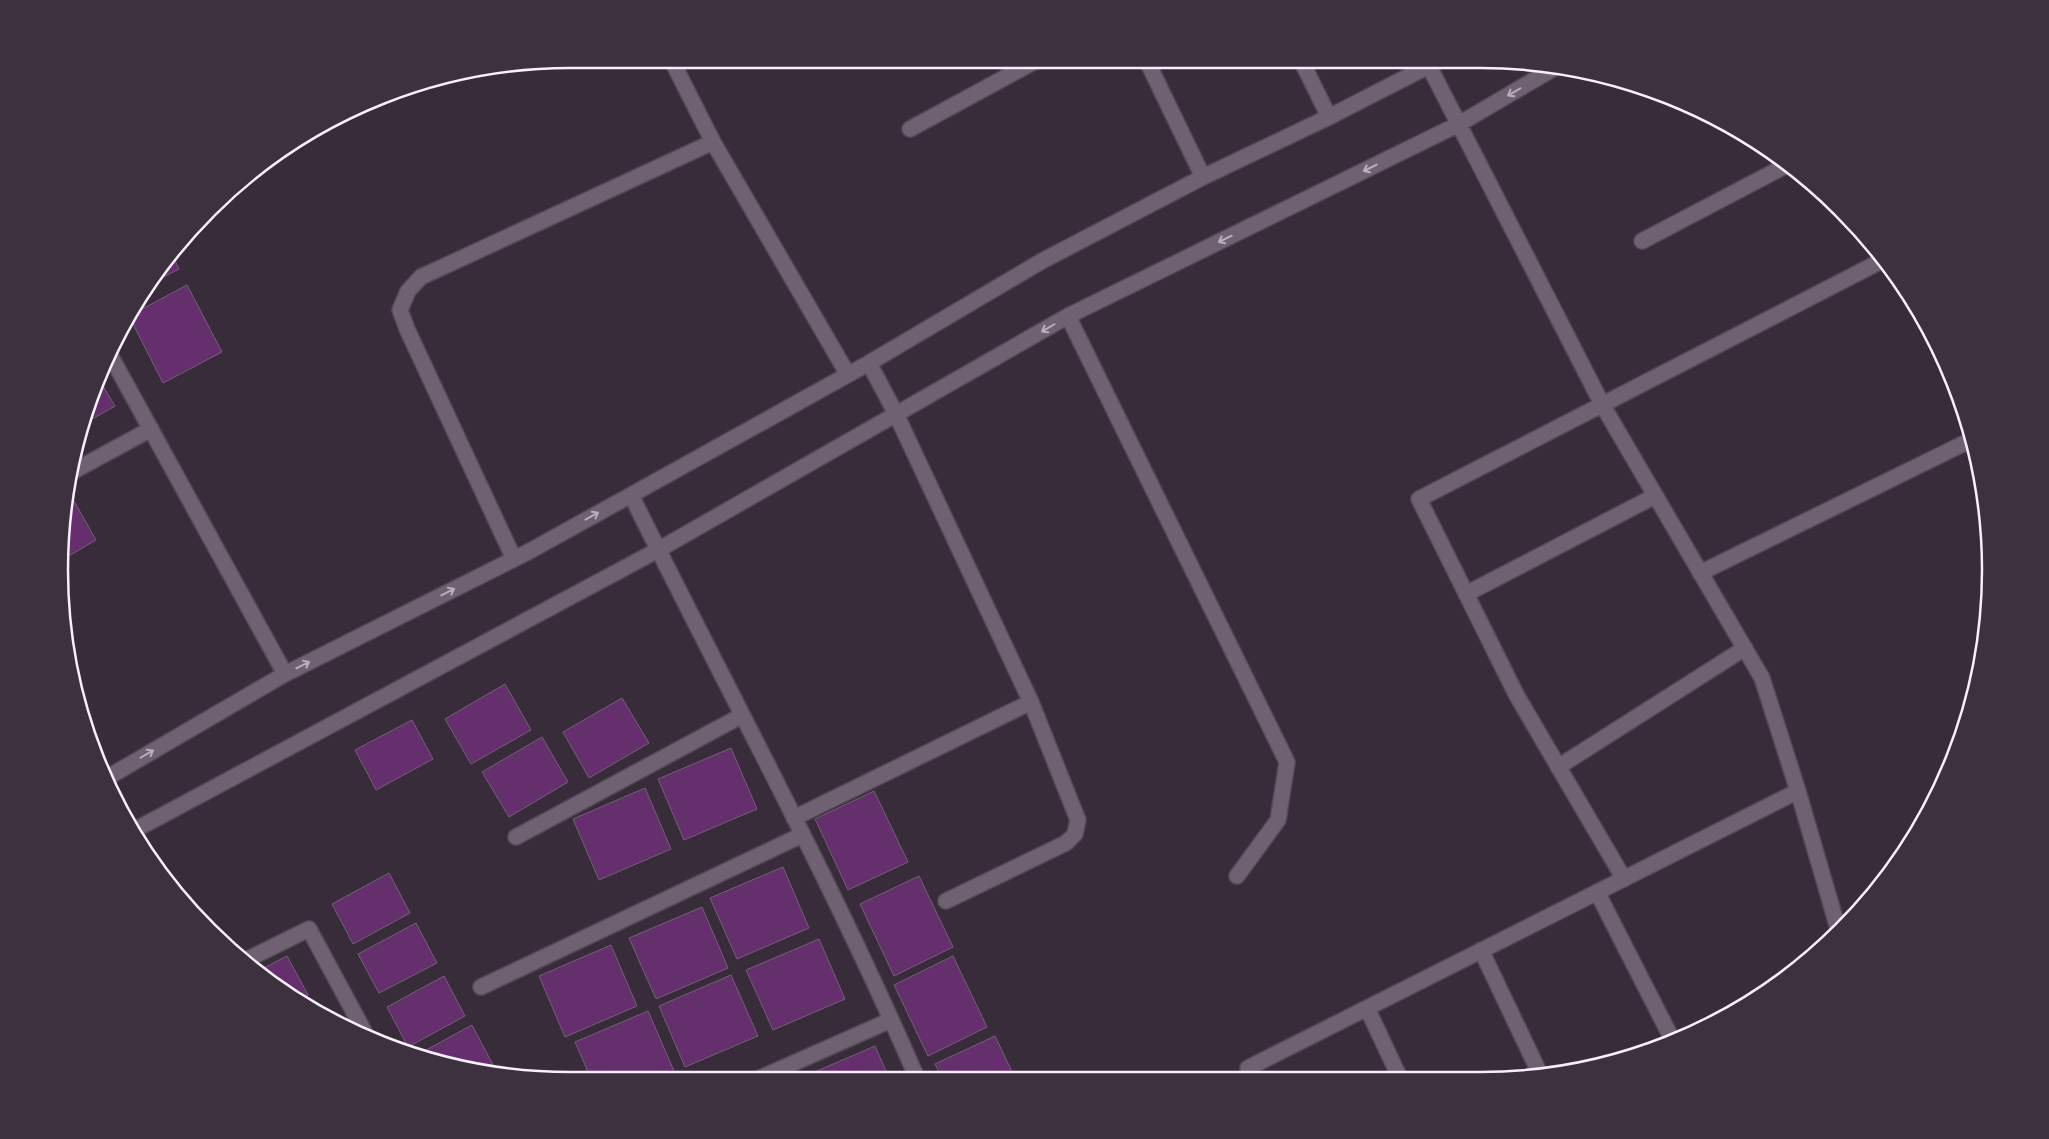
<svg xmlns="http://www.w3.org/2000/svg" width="2049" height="1139" viewBox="0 0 2049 1139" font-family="'Times New Roman',serif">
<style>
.building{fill:#652f6d;stroke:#716374}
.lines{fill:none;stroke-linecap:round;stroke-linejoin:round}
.minor-casing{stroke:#534855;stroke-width:18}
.minor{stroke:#6f6172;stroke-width:15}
.oneway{stroke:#baafbc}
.rim{fill:none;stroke:#f7eff9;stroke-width:2.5}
</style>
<rect width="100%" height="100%" fill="#382b3a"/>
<path class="building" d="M171 252 179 269 144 287 145 286Z
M187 285 222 352 163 383 129 316Z
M97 376 115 406 80 426Z
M70 494 96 540 60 561V536L66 496Z
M505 684 531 730 471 764 445 719Z
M622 698 649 743 589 778 563 732Z
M412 720 433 759 376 790 355 750Z
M542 737 568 782 509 817 482 772Z
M731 748 757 809 684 840 658 779Z
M645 788 671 849 599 880 573 819Z
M874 791 908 862 848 890 815 819Z
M783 867 809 928 737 959 710 898Z
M389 873 410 913 353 944 332 904Z
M919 876 953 947 894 976 860 904Z
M702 907 728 968 656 999 629 938Z
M416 923 437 963 379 993 358 954Z
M819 939 845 999 773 1030 746 970Z
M611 945 637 1006 565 1037 539 976Z
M287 956 308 995 297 1001 256 972Z
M953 956 987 1027 928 1056 894 985Z
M731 975 758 1036 685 1067 659 1006Z
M444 976 465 1016 408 1047 387 1007Z
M648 1011 674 1071 657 1079H591L575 1042Z
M472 1025 493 1065 483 1070 437 1063 417 1055Z
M995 1036 1015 1078H942L935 1064Z
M875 1046 889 1078H804L803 1077Z"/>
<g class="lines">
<defs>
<path id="minor" d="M671 59 713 142 847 373
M1146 59 1203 177
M1301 60 1329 117
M1429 66 1603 406 1762 678 1798 791 1839 932
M910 129 1039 59
M1642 241 1787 165
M1068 316 1287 762 1278 820 1237 876
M109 353 285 674
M869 363 896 414 1031 702 1078 820 1075 834 1066 843 946 901
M70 473 151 429
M631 495C727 689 831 879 917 1078
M514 559 407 329 400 310 408 291 421 277 713 142
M1700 573 1973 439
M1466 594 1655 496
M1558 767 1745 648
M105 779 285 674 528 552 631 495 869 363 1042 261 1203 177 1329 117 1440 60
M794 818 1031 702
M133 831 658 550 1068 316 1459 124 1556 67
M516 837 741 716
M1624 879 1517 696 1419 499 1885 259
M1597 892 1672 1039
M1481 950 1541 1076
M244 961 309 929 365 1033
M481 987 802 835
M1367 1008 1399 1076
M1252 1077 1248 1068 1798 791
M760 1078 891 1020"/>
</defs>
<use href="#minor" class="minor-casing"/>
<use href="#minor" class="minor"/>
</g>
<defs><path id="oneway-shaft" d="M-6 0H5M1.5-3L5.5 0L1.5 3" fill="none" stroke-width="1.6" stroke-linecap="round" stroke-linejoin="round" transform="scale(1.25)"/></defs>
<g class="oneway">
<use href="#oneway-shaft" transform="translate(1514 92) rotate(150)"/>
<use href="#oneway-shaft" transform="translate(1370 168) rotate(154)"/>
<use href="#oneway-shaft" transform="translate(1225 239) rotate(154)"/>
<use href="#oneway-shaft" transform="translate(1048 328) rotate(150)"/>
<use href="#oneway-shaft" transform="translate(592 516) rotate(-29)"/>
<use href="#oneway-shaft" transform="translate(448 592) rotate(-27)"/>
<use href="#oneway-shaft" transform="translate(303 665) rotate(-27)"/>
<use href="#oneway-shaft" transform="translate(147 754) rotate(-30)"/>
</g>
<path d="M0 0H2049V1139H0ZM570 68H1480A502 502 0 0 1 1982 570V570A502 502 0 0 1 1480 1072H570A502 502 0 0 1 68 570V570A502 502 0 0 1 570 68Z" fill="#3d313f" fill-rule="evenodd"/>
<path class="rim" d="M570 68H1480A502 502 0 0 1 1982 570V570A502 502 0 0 1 1480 1072H570A502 502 0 0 1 68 570V570A502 502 0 0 1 570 68Z"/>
</svg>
